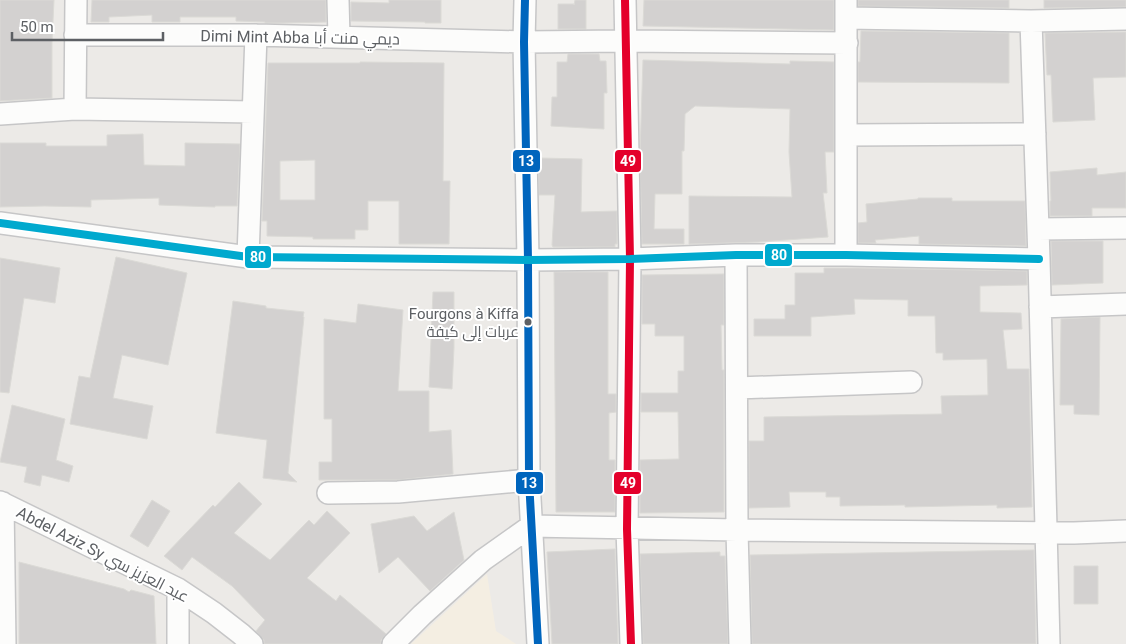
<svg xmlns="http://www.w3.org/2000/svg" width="1126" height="644" viewBox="0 0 1126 644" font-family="Roboto,Cairo,sans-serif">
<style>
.commercial{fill:#f4eee2}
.building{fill:#d3d1d0;stroke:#dbdad6;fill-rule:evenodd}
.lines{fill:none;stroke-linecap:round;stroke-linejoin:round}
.minor-casing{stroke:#c6c6c7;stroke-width:24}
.minor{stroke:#fcfcfb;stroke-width:21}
.bus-1-casing{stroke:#fff;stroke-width:11}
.bus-2-casing{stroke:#fff;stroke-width:11}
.bus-3-casing{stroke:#fff;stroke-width:11}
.bus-1{stroke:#0065bd;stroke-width:8}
.bus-2{stroke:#e4002b;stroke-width:8}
.bus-3{stroke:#00a9ce;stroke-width:8}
.bus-dot{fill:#5d6064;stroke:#fff;stroke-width:2}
.labels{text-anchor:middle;stroke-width:4;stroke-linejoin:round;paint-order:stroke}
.bus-label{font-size:15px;fill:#5d6064;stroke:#fff;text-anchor:end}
.street-label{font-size:16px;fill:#5d6064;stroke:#fff}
.line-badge{stroke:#fff;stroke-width:2}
.badge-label{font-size:14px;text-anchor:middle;font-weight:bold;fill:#fff}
</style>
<rect width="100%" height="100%" fill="#eceae7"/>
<path class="commercial" d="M487 574 496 631 516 644H411Z"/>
<path class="building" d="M0 0H54L52 42V98L0 101Z
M92 0H326V22L282 23H265V22L236 21V17H180V22H152V15L109 17V22H91Z
M389 0H441V23H425V22L351 21V2L389 3Z
M575 0H586V29H558V4H574V5Z
M644 0H834V30L643 26Z
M858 0H1009V8L858 6Z
M1044 0H1126V7L1044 8Z
M861 31 1009 33V83L858 82V62H860Z
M1126 32V77L1093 78 1095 120 1053 122 1051 75H1047L1045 33Z
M568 54H599L600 61H606L607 93H604V129L551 126 552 97H557V62H567Z
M643 60 790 64V61L834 62V152H825L827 193H823L828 237 759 242 689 244V196L792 197 789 152 790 109 695 106 685 114 684 151H682V194H655L654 229H684V244H642L640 154Z
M360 62 444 63 443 181H450L449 244H399V201H368V230H355V239H313V237L267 236V221H262L268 63H360ZM315 160V200H280V161Z
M143 134 144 165 185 166V143L240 144 237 206H215V207L159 205V198L91 200V207L45 206 0 207V143H46V146H107V135Z
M539 158 582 159 581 212 617 211V244H615V247H553L552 245 555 195H539Z
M1097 168V175L1126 172V208H1092V216H1050V201H1051L1050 172Z
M918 198H952V201H1025L1026 246 919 244V236L875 240 876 243H858V223L867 222 866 204 918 199Z
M1051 241H1103V283L1052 285Z
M116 257 187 273 168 365 122 355 113 398 153 406 147 439 70 424 79 376 90 378Z
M0 258 60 268 55 303 24 298 9 393 0 392Z
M824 268H858L1027 271V285L980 286V312L1021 313 1022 329 1003 330 1007 369H1029L1032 507 997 508V505L905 507V505L840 506V497H826V492H789L790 507 749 508V441H764V417L942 414 941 396 988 395 987 359 943 360V353H936L935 316H908V300L854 299 855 314 811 317V336H754V319H785V305H795V273H824Z
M554 272H608V394H616V412L609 413V460H615V512H556Z
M724 274V325H721L722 370H724V512L640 513V460L679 459 678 412H641V393H678V371H684V336H655V324H642V275Z
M433 292H454V347L452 389 429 387Z
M233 301 266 306V308L304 312 303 317H304L288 473 297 482 263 478 267 440 216 433Z
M358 304 403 310 398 391H429V432L451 430 453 474 397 480H319V462H332V419H324V319L356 323Z
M1100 317 1099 415 1074 414V405H1060L1061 319Z
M12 405 65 419 56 460 73 466 69 482 42 475 40 486 24 482 27 467 0 462Z
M239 482 262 504 234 533 270 560 309 520 314 525 327 511 350 533 307 578 336 601 340 595 386 634 381 640V644H264V640L256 631 265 620 232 586 192 557 182 570 164 556 213 505 215 507Z
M152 500 170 511 148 547 130 536Z
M454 512 464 560 430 591 398 557 379 573 371 524 414 516 427 531Z
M615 549 618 644H552L547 552Z
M1034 550 1036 644H752L750 555Z
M720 552V556H725L728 644H643L640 554Z
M19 562 124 589 129 592 131 590 154 596 156 644H19Z
M1074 566H1098V604H1074Z"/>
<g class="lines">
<defs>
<path id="minor" d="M338 0 339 37
M525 0 524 42 528 260 529 480 538 644
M625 0 630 259 627 529 631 644
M846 0V255
M846 18 1031 21 1126 19
M1031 21 1039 259 1049 644
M75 35H256L524 42 625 41 847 43
M75 109 76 0
M0 114 75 109 253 112
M847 135 1035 134
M0 223 248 257 528 260 630 259 736 255H846L1039 259
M1038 229 1126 228
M736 255 737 530 740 644
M248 257 256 35
M1040 307 1126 304
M737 388 911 382
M328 493 398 492 529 480
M0 502 178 589 214 613 241 634 252 644
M3 503 5 644
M178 644V589
M393 644 422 615 483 560 531 526 737 530 1074 533 1126 531"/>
</defs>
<use href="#minor" class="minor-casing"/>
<use href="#minor" class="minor"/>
<defs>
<path id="bus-1" d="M525 0 524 42 528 260 529 480 538 644"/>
<path id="bus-2" d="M625 0 630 259 627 529 631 644"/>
<path id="bus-3" d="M0 223 248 257 528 260 630 259 736 255H846L1039 259"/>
</defs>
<use href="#bus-1" class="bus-1-casing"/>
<use href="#bus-2" class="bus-2-casing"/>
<use href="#bus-3" class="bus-3-casing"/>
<use href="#bus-1" class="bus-1"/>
<use href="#bus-2" class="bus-2"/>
<use href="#bus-3" class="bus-3"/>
</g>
<circle class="bus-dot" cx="528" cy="322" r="4.5"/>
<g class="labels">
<g class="bus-label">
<text x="519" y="319">Fourgons à Kiffa<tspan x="519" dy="18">عربات إلى كيفة</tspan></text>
</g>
<g class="street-label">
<text transform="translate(300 37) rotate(1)" y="6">Dimi Mint Abba ديمي منت أبا</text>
<text transform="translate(103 554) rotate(27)" y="6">Abdel Aziz Sy عبد العزيز سي</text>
</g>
</g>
<g class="line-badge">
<rect x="614" y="149" width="28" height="24" rx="5" fill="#e4002b"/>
<rect x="512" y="149" width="29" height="24" rx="5" fill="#0065bd"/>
<rect x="764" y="243" width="29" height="24" rx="5" fill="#00a9ce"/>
<rect x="244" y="245" width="28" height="24" rx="5" fill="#00a9ce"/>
<rect x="613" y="471" width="29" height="24" rx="5" fill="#e4002b"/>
<rect x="515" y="471" width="29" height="24" rx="5" fill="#0065bd"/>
</g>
<g class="badge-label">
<text x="628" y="166">49</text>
<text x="526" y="166">13</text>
<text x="779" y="260">80</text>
<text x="258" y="262">80</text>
<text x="628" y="488">49</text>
<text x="529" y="488">13</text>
</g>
<path d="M12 32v8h151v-8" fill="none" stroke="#5d6064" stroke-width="2.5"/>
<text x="20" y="32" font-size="15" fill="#5d6064" stroke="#ffffff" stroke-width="4" paint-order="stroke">50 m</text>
</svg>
